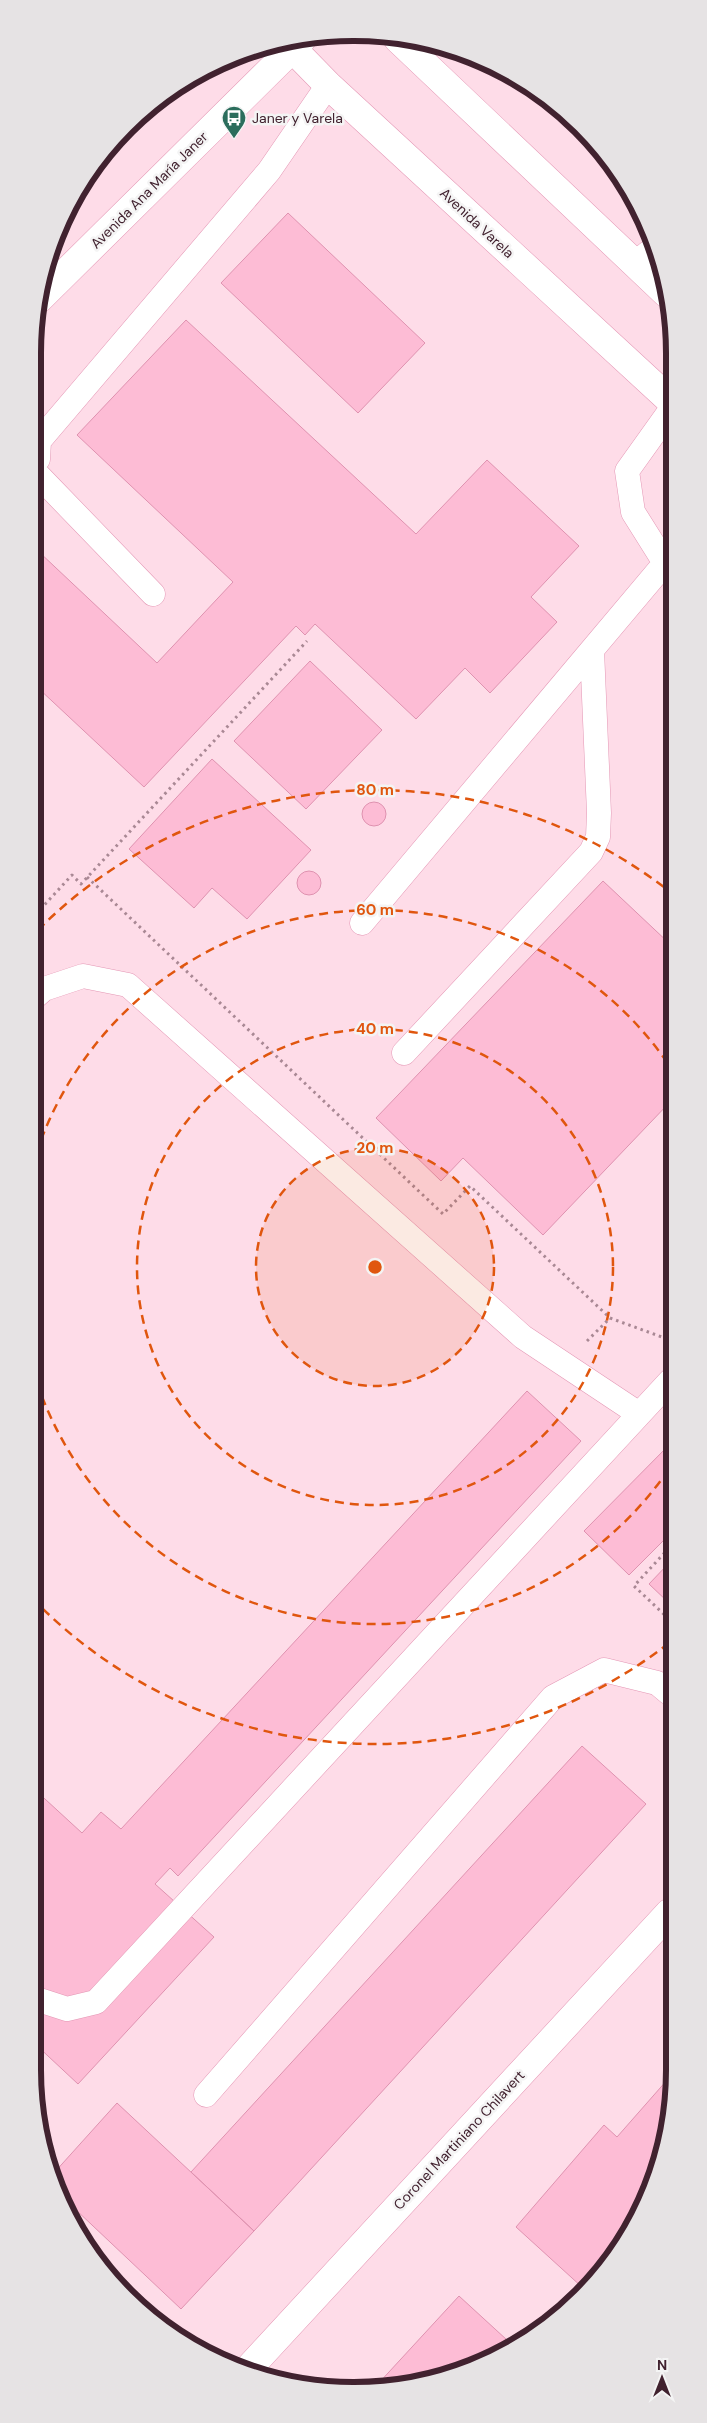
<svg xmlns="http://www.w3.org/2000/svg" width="707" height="2423" viewBox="0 0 707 2423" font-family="'DM Sans',sans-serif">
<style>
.building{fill:#fdbcd5;stroke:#df92b0}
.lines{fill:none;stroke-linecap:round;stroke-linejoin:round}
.lane-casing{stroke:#e497b5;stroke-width:25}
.street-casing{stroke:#e497b5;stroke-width:29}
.secondary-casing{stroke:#e497b5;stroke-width:29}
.path{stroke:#a98894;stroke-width:3;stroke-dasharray:2.5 4;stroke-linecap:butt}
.lane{stroke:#fff;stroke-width:24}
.street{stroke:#fff;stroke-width:28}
.secondary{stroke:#fff;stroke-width:28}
.ring{fill:none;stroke:#e0560e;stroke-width:2.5;stroke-dasharray:9 6}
.labels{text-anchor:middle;stroke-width:5;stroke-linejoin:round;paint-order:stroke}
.poi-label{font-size:14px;fill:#41222f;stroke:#f4f4f4;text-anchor:start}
.street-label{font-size:14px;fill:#41222f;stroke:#f4f4f4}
.rim{fill:none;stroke:#41222f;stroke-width:6}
.centre{fill:#e0560e;stroke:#f4f4f4;stroke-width:2.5}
.ring-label{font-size:15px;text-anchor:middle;font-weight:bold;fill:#e0560e;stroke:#f4f4f4;stroke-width:5;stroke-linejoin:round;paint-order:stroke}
</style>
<rect width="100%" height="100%" fill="#fedce8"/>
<path class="building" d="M288 213 425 343 358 413 221 283Z
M186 320 416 534 487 460 579 546 531 597 557 622 490 693 465 668 416 719 315 624 305 635 296 626 144 787 37 687 38 551 157 663 233 582 77 435Z
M310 661 382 730 306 809 234 741Z
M212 759 311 850 247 919 212 888 194 908 129 849Z
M362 814a12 12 0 1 1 24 0a12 12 0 1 1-24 0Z
M297 883a12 12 0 1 1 24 0a12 12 0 1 1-24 0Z
M603 881 671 945 670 1102 543 1235 463 1158 441 1181 376 1118Z
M527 1391 581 1441 178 1876 170 1868 155 1884 214 1937 78 2084 33 2042V1788L82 1833 101 1812 121 1829Z
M670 1444V1534L629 1575 584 1531Z
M669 1563V1603L649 1584Z
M582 1746 646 1804 254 2231 191 2172Z
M668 2079V2132L621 2248 583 2288 516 2227 604 2125 617 2137Z
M117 2103 254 2231 181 2309 57 2192 53 2174Z
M459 2296 507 2340 499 2349 437 2379 377 2385Z"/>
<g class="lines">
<defs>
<path id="lane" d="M634 264 653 249
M38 459 39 441 269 171 328 85
M38 475 153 594
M671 568 665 563 633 512 627 471 672 408
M362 923 665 563
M36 996 44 989 83 976 128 985 523 1337 639 1414
M404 1053 591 852 598 837 599 813 592 650
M33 1998 67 2009 96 2002 670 1381
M206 2095 553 1697 604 1670 657 1683 669 1693"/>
<path id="street" d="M249 2368 669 1913"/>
<path id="secondary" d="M398 39 666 293
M285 41 328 85 672 402
M39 299 302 39"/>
</defs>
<use href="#lane" class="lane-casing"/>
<use href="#street" class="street-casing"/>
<use href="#secondary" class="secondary-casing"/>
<path class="path" d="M87 877 443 1214 470 1186 610 1318 670 1340
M36 914 72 875 81 884 307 641
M587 1341 610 1318
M669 1619 634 1586 669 1548"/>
<use href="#lane" class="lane"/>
<use href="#street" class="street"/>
<use href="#secondary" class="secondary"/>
</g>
<circle cx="375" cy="1267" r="119" fill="#e0560e" fill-opacity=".12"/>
<g class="ring">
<circle cx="375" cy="1267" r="119"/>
<circle cx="375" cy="1267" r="238"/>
<path d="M669 1469A357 357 0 0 1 35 1377M36 1154A357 357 0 0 1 669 1065"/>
<path d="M669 1643A477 477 0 0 1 35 1601M38 930A477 477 0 0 1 669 891"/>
</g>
<defs>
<symbol id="bus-pin" viewBox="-11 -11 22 30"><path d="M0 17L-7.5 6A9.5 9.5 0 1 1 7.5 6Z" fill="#2b6d5c" stroke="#f4f4f4"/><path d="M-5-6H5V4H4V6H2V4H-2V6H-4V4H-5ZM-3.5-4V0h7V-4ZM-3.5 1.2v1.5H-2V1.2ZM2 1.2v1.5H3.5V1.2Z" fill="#fff"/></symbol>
</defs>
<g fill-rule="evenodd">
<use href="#bus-pin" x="220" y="104" width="28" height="38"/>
</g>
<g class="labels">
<g class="poi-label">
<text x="252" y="123">Janer y Varela</text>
</g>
<g class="street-label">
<text transform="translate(149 190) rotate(-45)" y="5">Avenida Ana María Janer</text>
<text transform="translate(477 223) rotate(43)" y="5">Avenida Varela</text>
<text transform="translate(459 2140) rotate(-47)" y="5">Coronel Martiniano Chilavert</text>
</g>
</g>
<path d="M0 0H707V2423H0ZM353 41H354A312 312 0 0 1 666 353V2070A312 312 0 0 1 354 2382H353A312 312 0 0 1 41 2070V353A312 312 0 0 1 353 41Z" fill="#e6e3e4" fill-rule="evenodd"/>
<path class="rim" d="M353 41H354A312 312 0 0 1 666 353V2070A312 312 0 0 1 354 2382H353A312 312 0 0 1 41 2070V353A312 312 0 0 1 353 41Z"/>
<circle cx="375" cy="1267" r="8" class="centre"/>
<g class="ring-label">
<text x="375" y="795">80 m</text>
<text x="375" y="915">60 m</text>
<text x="375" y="1034">40 m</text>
<text x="375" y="1153">20 m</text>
</g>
<g transform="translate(662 2378)" stroke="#f4f4f4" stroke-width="4" paint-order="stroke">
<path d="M0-4L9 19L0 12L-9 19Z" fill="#41222f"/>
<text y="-8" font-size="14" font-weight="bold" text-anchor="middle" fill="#41222f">N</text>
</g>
</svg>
